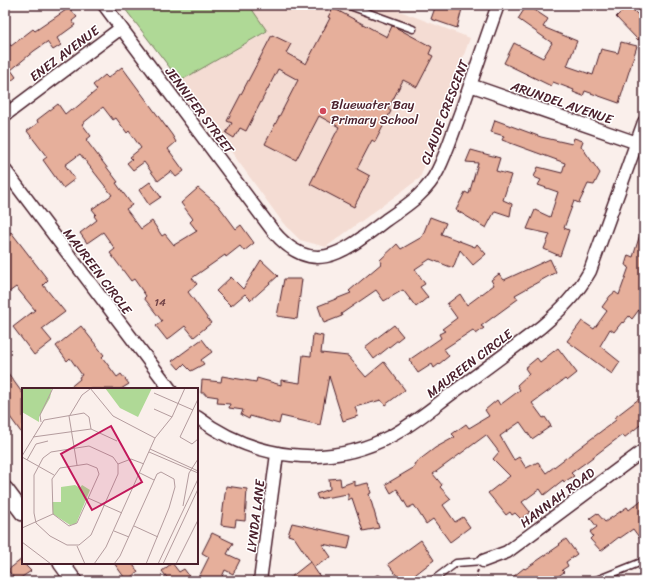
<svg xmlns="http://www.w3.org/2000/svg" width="649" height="586" viewBox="0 0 649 586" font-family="Sriracha,sans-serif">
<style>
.built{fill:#f4dcd3}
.green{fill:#afd996;stroke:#7c7c60}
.building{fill:#e6af9b;stroke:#4a1f2b}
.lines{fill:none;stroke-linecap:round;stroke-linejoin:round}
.service-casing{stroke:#4a1f2b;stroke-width:9}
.minor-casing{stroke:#4a1f2b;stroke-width:15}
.tertiary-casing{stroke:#4a1f2b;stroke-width:18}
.path{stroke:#4a1f2b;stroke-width:2;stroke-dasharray:3 3;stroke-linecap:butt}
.service{stroke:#fff;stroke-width:6}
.minor{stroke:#fff;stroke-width:12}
.tertiary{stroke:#fff;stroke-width:15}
.poi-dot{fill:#d1495b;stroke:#fff;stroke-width:1.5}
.labels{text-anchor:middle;stroke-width:3;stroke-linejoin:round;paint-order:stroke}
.number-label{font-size:11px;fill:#714347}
.street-label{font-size:13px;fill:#4a1f2b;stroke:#fff}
.poi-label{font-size:13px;fill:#4a1f2b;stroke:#fff;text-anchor:start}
.inset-road{fill:none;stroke:#b49c9e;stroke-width:1}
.view{fill:#c2185b;fill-opacity:0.15;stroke:#c2185b;stroke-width:2}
.inset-edge{fill:none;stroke:#4a1f2b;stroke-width:2}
</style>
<rect width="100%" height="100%" fill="#faefeb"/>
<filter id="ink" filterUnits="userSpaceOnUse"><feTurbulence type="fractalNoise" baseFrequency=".025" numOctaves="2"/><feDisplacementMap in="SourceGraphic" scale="8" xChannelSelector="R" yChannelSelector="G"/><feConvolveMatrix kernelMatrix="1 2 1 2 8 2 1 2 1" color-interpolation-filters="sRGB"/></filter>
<g filter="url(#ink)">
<path class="built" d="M249 5H384L470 38 420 178 326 247 300 240 283 223 180 81 267 32Z"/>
<path class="green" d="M122 5H249L267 31 180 81Z"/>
<path class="building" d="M436 5H463L457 28 431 19Z
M527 5 548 19 543 27 577 41 567 66 593 75 601 49 618 53 621 42 637 46 619 103 585 91 583 96 573 92 574 90 553 82 551 86 504 63 514 43 543 58 552 43 518 19Z
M628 5 644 21V34L638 40 616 17Z
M69 8 77 17 72 21 75 25 57 38 61 45 53 50 47 42 34 51 11 70 16 77 5 86V38L11 46 33 29 35 31Z
M333 8 387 37 392 26 395 27 432 47 429 54 433 56 417 87 403 80 388 109 391 111 375 142 372 140 357 169 370 176 354 207 310 184 339 127 319 116 296 160 265 144 298 80 278 69 246 131 240 128 234 138 226 133 232 123 227 121 272 35 291 44 286 53 306 64 330 18 328 17Z
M122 67 172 135 176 142 168 149 184 171 176 177 171 171 158 181 144 162 133 170 127 163 132 159 130 157 141 148 129 131 127 133 116 118 113 120 103 107 82 124 91 136 86 140 118 182 116 183 132 205 126 209 141 229 152 221 162 236 165 234 174 245 197 231 190 222 193 219 181 203 198 188 218 205 236 229 241 225 254 243 244 251 240 246 226 257 225 255 192 278 197 284 188 292 211 323 194 337 185 326 167 340 156 326 162 321 144 298 146 296 134 279 131 281 110 253 115 249 103 232 87 243 80 233 97 220 94 216 96 214 92 209 112 195 80 154 65 165 75 179 63 188 43 160 47 157 27 131 38 123 37 120 58 104 65 114 71 109 72 111 97 90 93 85 105 75 108 78Z
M495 120 541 137 572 144 574 138 583 141 581 146 600 173 594 185 588 184 579 203 574 201 564 228 569 230 560 256 544 249 550 234 527 229 535 210 550 217 558 192 538 185 541 180 534 177 538 167 562 173 565 163 502 140 504 136 491 132Z
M471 150 500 158 496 171 511 175 503 200 512 204 510 216 495 211 486 228 456 210 465 192 469 194 478 163 466 162Z
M150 182 161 197 149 205 139 190Z
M430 217 446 223 441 234 475 247 477 244 486 254 473 265 460 250 453 268 430 259 415 269 425 284 420 287 428 297 416 307 403 290 384 301 376 290 341 314 342 316 324 323 318 306 351 293 349 291 382 263 380 260 397 244 401 249 422 237Z
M642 228 644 229V303L632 319 629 316 623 323 622 322 614 332 610 329 600 346 620 362 612 374 567 341 582 321 594 329 607 311 602 307 610 296 615 292 619 295 629 267 625 265 628 255 633 257Z
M11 232 48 280 43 285 65 312 42 329 52 341 34 355 13 327 35 310 16 287 5 295V236Z
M550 259 556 272 515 295 518 299 481 326 484 328 476 334 473 330 444 349 449 356 434 368 432 364 418 373 409 360 441 338 439 334 445 331 442 329 457 318 447 304 460 294 467 305 494 285 491 280 499 274 504 280Z
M261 260 278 276 251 300 245 294 231 306 216 291 231 277 243 289Z
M284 279H302L297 319 277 316Z
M394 325 403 336 374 359 365 347Z
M81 326 104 355 102 357 117 377 121 374 129 384 121 389H68L80 379 79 377 82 375 70 358 67 361 56 346Z
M313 334 323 336 321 353 348 356 366 377 384 362 405 390 385 405 381 400 355 407 358 416 343 421 329 376 320 425 281 416 279 424 250 416 249 419 241 415 243 410 229 408 230 404 217 403 218 397 205 395V393H201L202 380 221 382 222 376 256 382 257 378 281 385V380L300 383 303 355 311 356Z
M202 339 212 352 201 360 204 364 191 371 184 364 179 369 172 361Z
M558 348 577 373 567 381 565 379 532 403 543 418 545 417 551 426 532 439 520 422 500 436 514 460 519 457 526 468 538 462 546 473 616 420 614 418 644 395V422L624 438 622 435 585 463 571 473 574 476 564 482 563 480 544 495 540 489 522 502 530 512 521 519 515 513 512 515 510 512 506 515 488 493 510 476 493 459 499 452 486 435 433 474 442 485 440 487 451 499 443 505 455 522 463 517 470 527 450 542 433 519 426 524 414 505 408 508 397 489 391 493 386 484 415 467 414 464 435 448 455 437 452 434 466 424 469 428 489 416 485 410 497 400 500 405 520 390 517 385 529 374 525 368 537 358 540 362Z
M5 369 23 394V435L5 410Z
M340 478 341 486 355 481V486L368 483 371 493 369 494 379 528 363 531 352 498 348 500V494L318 499 316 494 330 489 329 479Z
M226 486 247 489 245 521 236 520 235 527 221 525Z
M644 498V544L633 529 620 538 619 537 601 551 590 539 593 536 590 532 597 527 590 518 597 513 605 522 627 507 629 510Z
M292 523 351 536 348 549 322 544 331 557 314 567 294 537 288 535Z
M212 533 233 543 227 554 240 560 233 574 225 570 220 581H197L209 557 202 553Z
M566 539 577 554 566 562 568 566 562 570 564 572 552 581H508L524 568 525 569 534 563 560 545 559 544Z
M421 540 434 560 407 581H401L388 564Z
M22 559 23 563 31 571 16 581 8 570Z
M310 562 323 581H286Z
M114 563H132L138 572 127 581Z
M172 563 179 572 184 569 193 581H168L169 580 162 571Z"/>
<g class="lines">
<defs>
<path id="service" d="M347 5 413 29
M378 579 380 581
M432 581 456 563 483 561
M594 581 644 561"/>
<path id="minor" d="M104 5 273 231C314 280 346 250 386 220 406 206 427 193 438 170 447 152 453 132 460 114 473 78 485 41 498 5
M470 85 643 145
M5 115 121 28
M5 170 170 389
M197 417C253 459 327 470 391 436 412 425 431 409 451 394 481 372 511 350 541 327 561 310 577 294 590 271L644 122
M483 561 507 552 644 450
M260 581 277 454"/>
<path id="tertiary" d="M5 489 23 513
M61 563 74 581"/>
</defs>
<use href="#service" class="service-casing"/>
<use href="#minor" class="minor-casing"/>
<use href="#tertiary" class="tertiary-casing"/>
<path class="path" d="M478 570 476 575 480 581"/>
<use href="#service" class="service"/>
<use href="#minor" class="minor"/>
<use href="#tertiary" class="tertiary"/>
</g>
</g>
<circle class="poi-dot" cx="323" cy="111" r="4"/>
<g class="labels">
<g class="number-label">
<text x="160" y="306">14</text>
</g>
<g class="street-label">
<text transform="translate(64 53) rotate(-37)" y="5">ENEZ AVENUE</text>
<text transform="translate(562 102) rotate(19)" y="5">ARUNDEL AVENUE</text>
<text transform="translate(200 110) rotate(53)" y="5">JENNIFER STREET</text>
<text transform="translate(444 112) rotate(-69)" y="5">CLAUDE CRESCENT</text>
<text transform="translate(98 271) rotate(53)" y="5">MAUREEN CIRCLE</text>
<text transform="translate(469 363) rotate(-37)" y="5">MAUREEN CIRCLE</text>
<text transform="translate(557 497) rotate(-37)" y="5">HANNAH ROAD</text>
<text transform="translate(255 516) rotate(-83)" y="5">LYNDA LANE</text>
</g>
<g class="poi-label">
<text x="331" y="109">Bluewater Bay<tspan x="331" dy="15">Primary School</tspan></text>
</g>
</g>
<g transform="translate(22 388)">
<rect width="176" height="176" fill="#faefeb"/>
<path d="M0 0H30L28 10 17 29V34L0 24ZM83 0H130L116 29 98 20ZM53 97 58 100 60 97 68 102 54 136 48 137 31 126 30 114H39V99Z" fill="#afd996"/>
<path class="inset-road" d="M68 0 91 28 133 50M132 5 171 22M176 11 158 49 170 56 176 51M132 21 150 29M48 27 60 7 68 1M47 28 55 77M19 34 18 27 31 0M11 49 69 41 95 53M67 58 91 69 96 76V86L69 147 57 157H45L28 148 14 135 12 125V87L21 70 29 64ZM128 61 176 83M127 64 176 85M0 68 22 32 62 25 67 29 69 41M0 69 32 87M5 72 14 56 26 53M65 76 75 80 77 86 55 135 47 138 31 126 30 91 38 80ZM96 76 109 71 122 76M118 85 132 92M66 110 100 125M161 118 167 85 176 71M112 138 136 149M0 140 31 126M92 143 107 149M0 154 29 176M55 158 63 176M72 176 84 159 133 50 150 29 163 0M92 176 98 168 135 86 139 84 152 91 153 99 147 120 124 176M136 176 176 91M141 176 176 101M154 176 176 132"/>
<path class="view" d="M89 38 120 94 70 122 39 66Z"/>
<rect width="176" height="176" class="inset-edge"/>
</g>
<rect width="649" height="586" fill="none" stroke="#fff" stroke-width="20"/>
<rect x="10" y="10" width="629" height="566" fill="none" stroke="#4a1f2b" stroke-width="1.5" filter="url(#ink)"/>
</svg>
